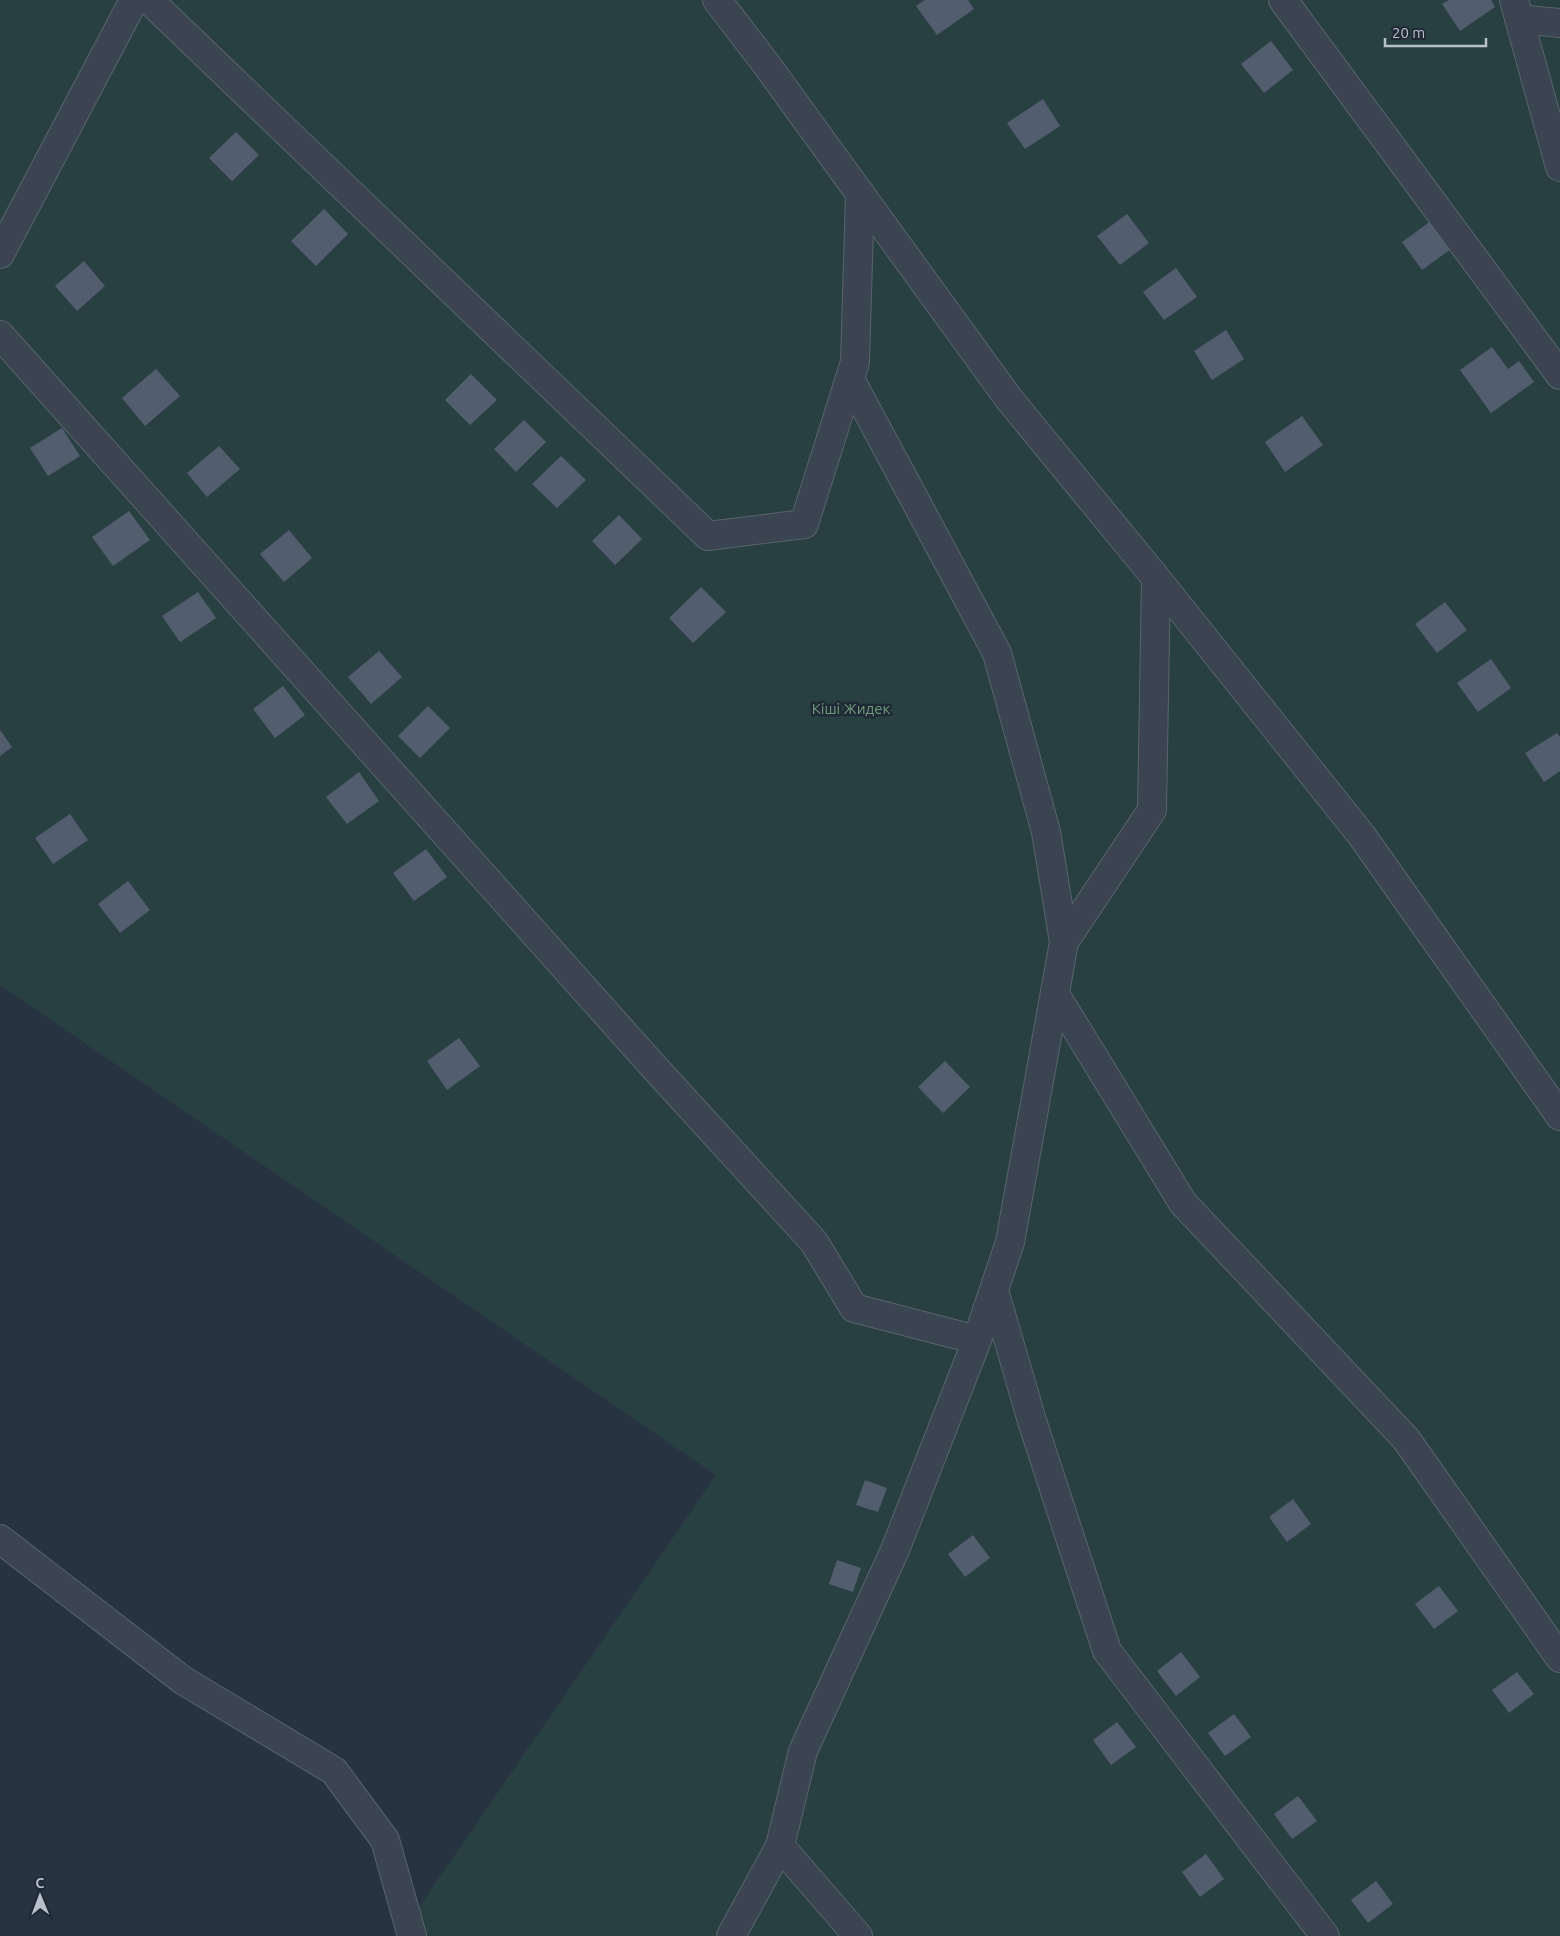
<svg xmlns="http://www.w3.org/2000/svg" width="1560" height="1936" viewBox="0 0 1560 1936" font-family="Ubuntu,sans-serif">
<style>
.green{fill:#294042}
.building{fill:#525e6e}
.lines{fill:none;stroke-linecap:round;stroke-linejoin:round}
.street-casing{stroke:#59636e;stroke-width:30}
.street{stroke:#3b4551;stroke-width:28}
.labels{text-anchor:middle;stroke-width:5;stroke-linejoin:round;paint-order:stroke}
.park-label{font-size:15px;fill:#709b78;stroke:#202a36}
</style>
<rect width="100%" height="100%" fill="#273341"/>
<path class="green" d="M0 0H1560V1936H399L716 1475 0 985Z"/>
<path class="building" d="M925 0H968L974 9 937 35 916 6Z
M1449 0H1491L1495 7 1460 31 1442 4Z
M1271 41 1293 70 1264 93 1241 64Z
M1043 99 1060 126 1025 149 1007 123Z
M236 132 259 155 232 181 209 158Z
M324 209 348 234 316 266 291 241Z
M1127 214 1149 243 1120 265 1097 236Z
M1435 218 1455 246 1422 270 1402 242Z
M84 261 105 286 77 311 55 286Z
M1176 268 1197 297 1164 320 1143 292Z
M1226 330 1244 359 1212 380 1194 351Z
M1492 347 1508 369 1519 361 1534 382 1491 413 1460 370Z
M156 369 180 396 145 426 122 398Z
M471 374 497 400 470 425 445 400Z
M1302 416 1323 445 1285 472 1265 442Z
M524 420 546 442 516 472 494 449Z
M62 428 80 456 48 476 30 448Z
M219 446 240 469 207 497 187 473Z
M561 456 586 480 557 508 532 484Z
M129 511 150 540 113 566 92 537Z
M619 515 642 539 615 565 592 541Z
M289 530 312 558 284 582 260 554Z
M701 587 726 612 693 643 669 618Z
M198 592 216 618 180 642 162 616Z
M1445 602 1467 630 1437 653 1415 624Z
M379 651 402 677 371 704 348 677Z
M1491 659 1511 688 1478 712 1457 683Z
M283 686 305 715 275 738 253 709Z
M428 706 450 728 420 758 398 736Z
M0 730 12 747 0 756Z
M1557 733 1560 737V771L1544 782 1525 753Z
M359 772 379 801 347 824 326 797Z
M70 814 88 840 53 864 35 838Z
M426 849 447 877 414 901 393 873Z
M128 881 150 910 120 933 98 904Z
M459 1038 480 1066 447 1090 427 1061Z
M945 1061 970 1087 943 1113 918 1087Z
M865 1480 887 1488 878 1512 856 1505Z
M1293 1499 1311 1524 1287 1542 1269 1517Z
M973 1535 990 1558 965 1577 948 1554Z
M837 1560 861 1568 853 1592 829 1584Z
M1439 1586 1458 1611 1434 1629 1415 1604Z
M1181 1652 1200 1677 1176 1696 1157 1671Z
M1517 1672 1534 1694 1509 1713 1492 1690Z
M1234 1714 1251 1737 1225 1756 1208 1733Z
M1117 1722 1136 1747 1111 1765 1093 1740Z
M1298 1796 1317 1821 1292 1839 1274 1814Z
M1206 1854 1224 1879 1200 1897 1182 1872Z
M1376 1881 1393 1904 1368 1923 1351 1900Z"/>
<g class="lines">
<defs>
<path id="street" d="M149 0 708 536 804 524 855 362 860 193
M717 0 766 64 1009 399 1156 578 1362 836 1560 1116
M1283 0 1560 375
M1514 0 1560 167
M1519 19 1560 23
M0 254 134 0
M0 335 654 1067 814 1242 854 1308 977 1340
M850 379 997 653 1046 832 1064 942
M1055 994 1183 1203 1406 1439 1560 1658
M994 1290 1032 1421 1107 1651 1325 1936
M0 1539 184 1681 334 1771 385 1840 412 1936
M780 1846 858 1936
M731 1936 780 1846 803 1751 895 1550 977 1340 1010 1242 1064 942 1152 810 1156 578"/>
</defs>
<use href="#street" class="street-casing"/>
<use href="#street" class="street"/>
</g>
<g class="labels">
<g class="park-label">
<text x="851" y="714">Кіші Жидек</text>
</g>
</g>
<g transform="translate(40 1896) rotate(359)" stroke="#202a36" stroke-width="4" paint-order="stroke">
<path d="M0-4L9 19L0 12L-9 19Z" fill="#b8c0cb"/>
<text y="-8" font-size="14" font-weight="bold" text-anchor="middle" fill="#b8c0cb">С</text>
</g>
<path d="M1385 38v8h101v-8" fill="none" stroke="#b8c0cb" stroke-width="2.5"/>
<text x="1392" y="38" font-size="15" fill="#b8c0cb" stroke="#202a36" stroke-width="4" paint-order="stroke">20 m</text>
</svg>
